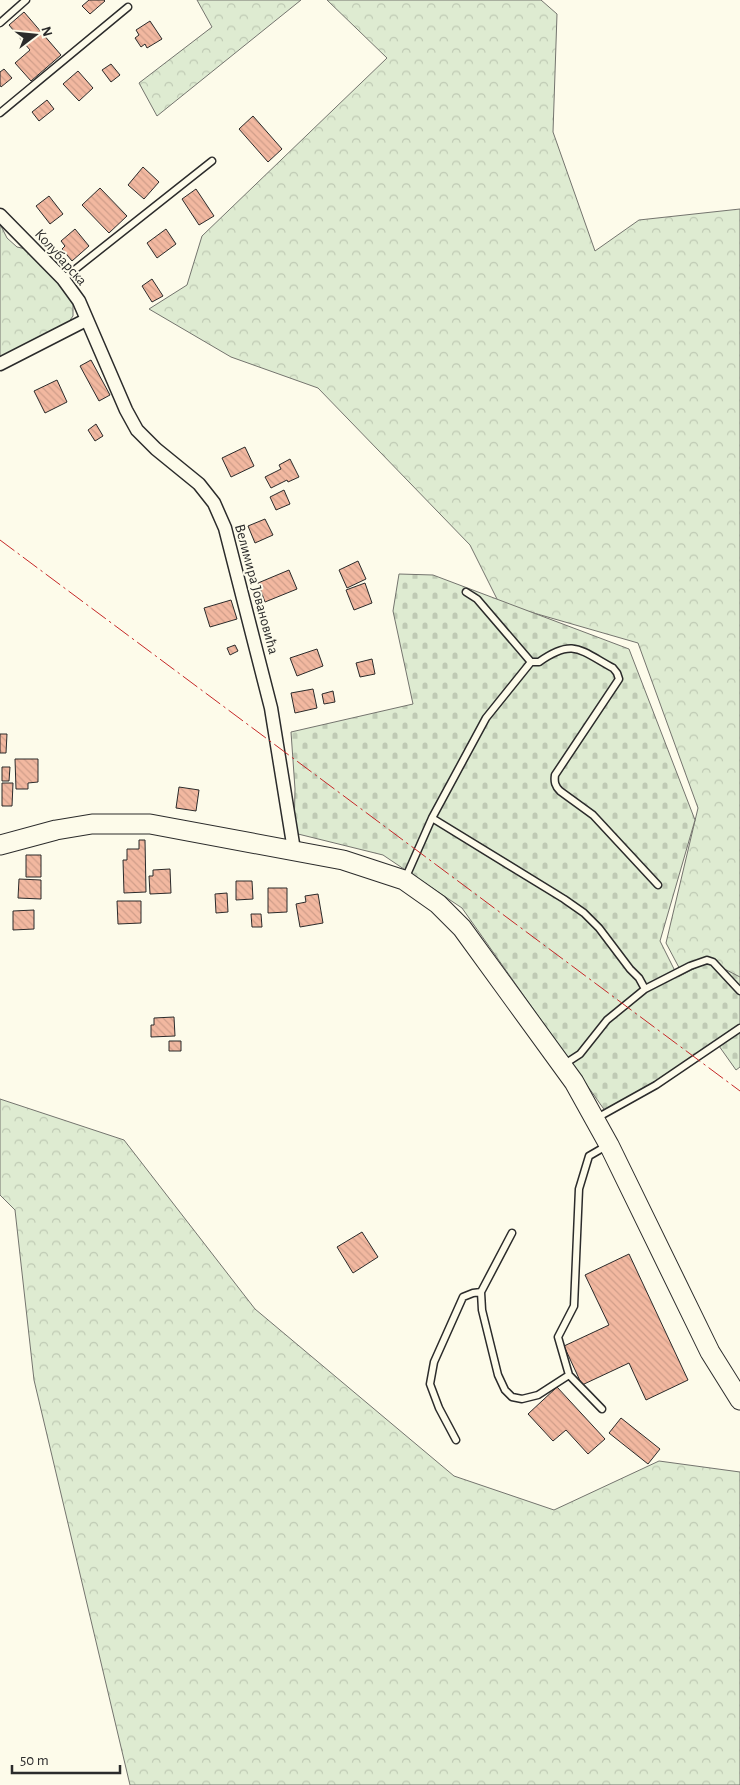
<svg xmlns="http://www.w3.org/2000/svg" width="740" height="1785" viewBox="0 0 740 1785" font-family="'Alegreya Sans',sans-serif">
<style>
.forest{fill:url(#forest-crowns);stroke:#74746e}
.cemetery{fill:url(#cemetery-stones);stroke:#74746e}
.building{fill:url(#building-back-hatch);stroke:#2b2b2b}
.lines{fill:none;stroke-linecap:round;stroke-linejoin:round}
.lane-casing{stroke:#2b2b2b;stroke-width:9}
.street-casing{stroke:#2b2b2b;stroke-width:15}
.secondary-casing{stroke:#2b2b2b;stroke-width:21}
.lane{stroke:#fdfbea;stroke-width:6}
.street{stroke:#fdfbea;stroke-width:12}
.secondary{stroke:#fdfbea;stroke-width:19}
.power{stroke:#c62828;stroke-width:1;stroke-dasharray:18 4 2.5 4;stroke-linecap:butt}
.labels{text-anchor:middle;stroke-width:4;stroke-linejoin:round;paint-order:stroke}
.street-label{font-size:15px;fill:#2b2b2b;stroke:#fdfbea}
</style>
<defs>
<pattern id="forest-crowns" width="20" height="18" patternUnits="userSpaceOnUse" patternTransform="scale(1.25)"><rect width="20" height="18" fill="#deebd1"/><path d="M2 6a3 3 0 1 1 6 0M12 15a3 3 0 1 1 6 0" fill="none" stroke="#bfcab4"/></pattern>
<pattern id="cemetery-stones" width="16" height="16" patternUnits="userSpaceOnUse" patternTransform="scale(1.25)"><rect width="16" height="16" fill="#deebd1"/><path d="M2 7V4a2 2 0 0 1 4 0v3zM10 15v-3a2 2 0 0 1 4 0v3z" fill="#bfcab4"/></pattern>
<pattern id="building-back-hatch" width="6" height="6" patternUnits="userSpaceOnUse" patternTransform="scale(1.25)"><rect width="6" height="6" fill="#f2b8a0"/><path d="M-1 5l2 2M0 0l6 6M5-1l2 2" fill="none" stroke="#d09e8a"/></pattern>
</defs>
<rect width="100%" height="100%" fill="#fdfbea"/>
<path class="forest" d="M197 0H301L157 116 139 83 212 27Z
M327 0H541L557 14 553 132 595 251 639 220 740 209V1056L711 1028 666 943 698 808 638 643 499 603 470 545 318 388 231 357 149 309 187 285 202 236 387 58Z
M0 224 7 238 17 247 26 249 38 259 73 300V316L68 323 0 357Z
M0 1099 124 1140 255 1309 454 1476 554 1510 659 1461 740 1472V1785H130L34 1380 15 1210 0 1195Z"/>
<path class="cemetery" d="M399 574 433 575 629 649 695 820 660 941 678 977 709 961 740 977V1067L736 1070 719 1046 608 1115 462 908 383 855 294 833 295 789 291 732 413 704 393 611Z"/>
<path class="building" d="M89 0H104L105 1 90 14 82 6Z
M24 12 61 55 31 81 15 63 30 50 9 25Z
M150 21 162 39 147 48 145 44 141 47 135 38 139 35 136 30Z
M111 64 120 75 111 82 102 70Z
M4 69 12 78 1 87 0 85V72Z
M78 71 93 88 79 101 63 84Z
M47 100 54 109 39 121 32 112Z
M253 116 282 149 268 162 239 129Z
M143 167 159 182 144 199 128 185Z
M100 188 127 216 109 233 82 205Z
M196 189 214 216 199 225 182 199Z
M49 196 63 214 50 224 36 206Z
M75 229 89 246 72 261 62 249 65 246 61 241Z
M166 229 176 244 157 258 147 243Z
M152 279 163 296 152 302 142 286Z
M91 360 110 395 99 401 80 366Z
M57 380 67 402 45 413 34 391Z
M96 424 103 436 95 441 88 430Z
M245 447 254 466 231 477 222 458Z
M290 459 299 477 288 482 287 480 271 488 265 477 281 469 279 465Z
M284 490 290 504 276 510 270 497Z
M265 519 273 535 255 543 248 526Z
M358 561 366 579 347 588 339 570Z
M289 570 297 589 265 602 258 583Z
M365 583 372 603 354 610 346 590Z
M231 600 237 619 210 627 204 608Z
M235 645 238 651 230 655 227 648Z
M317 649 323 666 297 676 290 658Z
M372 659 375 674 360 677 356 663Z
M313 689 317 708 295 713 291 693Z
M333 691 335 702 324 704 322 694Z
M0 734H7L6 753H0Z
M15 759H38V782L28 783V789H16Z
M2 767H10L9 781H2Z
M2 783H13L12 806H2Z
M179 787 199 790 196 811 176 808Z
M139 840H145L146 892 124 893 123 860H127V849H139Z
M26 855H41V877H26Z
M170 869 171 893 150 894 149 876H153V870Z
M19 879 41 880V899L18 898Z
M236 881H252L253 899 236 900Z
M268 888H287V912L268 913Z
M227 893 228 912 216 913 215 894Z
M318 894 323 923 300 927 296 904 306 902 305 896Z
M117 901H141V923L118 924Z
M34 910V929L13 930V911Z
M251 914H261L262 927H252Z
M174 1017 175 1036 151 1037V1025H154V1018Z
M169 1041H181V1051H169Z
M362 1232 378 1257 353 1273 337 1247Z
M629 1254 688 1380 646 1400 629 1363 582 1385 564 1346 609 1325 585 1275Z
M557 1387 605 1439 588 1454 566 1430 553 1441 528 1414Z
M621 1418 660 1449 648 1464 609 1433Z"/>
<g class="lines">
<defs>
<path id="lane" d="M0 23 26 0
M0 113 128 7
M63 279 212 161
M466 592 477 599 531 662H539C573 638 580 650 613 668L617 673 619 679 555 775C554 782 555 786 560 791L593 815 658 885
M432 818 564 899 584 913 599 928 630 969 639 978 645 989
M405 879 432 818 486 718 531 662
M563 1065 580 1054 607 1020 645 989 690 966 707 960 713 962 740 991
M595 1119 656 1085 740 1028
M512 1233 481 1292 482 1310 498 1375 505 1390 512 1397 522 1399 538 1395 569 1375
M602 1409 569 1375 558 1337 574 1306 579 1189 589 1156 608 1145
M456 1440 439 1408 430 1384 434 1362 463 1297 473 1293 481 1292"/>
<path id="street" d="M0 215 63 279 79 301 126 410 137 430 156 449 199 484 214 503 225 528 271 708 294 850
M0 364 86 320"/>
<path id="secondary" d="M0 845 56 830 92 824H150L343 860 404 880 438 904 462 928 574 1082 609 1145 710 1352 740 1400"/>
</defs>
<use href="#lane" class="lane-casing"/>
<use href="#street" class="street-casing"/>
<use href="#secondary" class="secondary-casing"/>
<use href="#lane" class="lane"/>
<use href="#street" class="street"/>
<use href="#secondary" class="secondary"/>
<path class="power" d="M0 540 740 1091"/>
</g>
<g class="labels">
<g class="street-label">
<text transform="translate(61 257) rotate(48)" y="5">Колубарска</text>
<text transform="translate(257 589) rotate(75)" y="5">Велимира Јовановића</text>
</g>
</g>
<g transform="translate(35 35) rotate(74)" stroke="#fdfbea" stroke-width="4" paint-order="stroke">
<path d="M0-4L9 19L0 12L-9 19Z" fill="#2b2b2b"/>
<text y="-8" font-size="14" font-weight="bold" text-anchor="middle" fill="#2b2b2b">N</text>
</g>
<path d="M12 1765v8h108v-8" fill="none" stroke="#2b2b2b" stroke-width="2.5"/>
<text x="20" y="1765" font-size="15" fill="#2b2b2b" stroke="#fdfbea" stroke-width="4" paint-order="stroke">50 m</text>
</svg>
